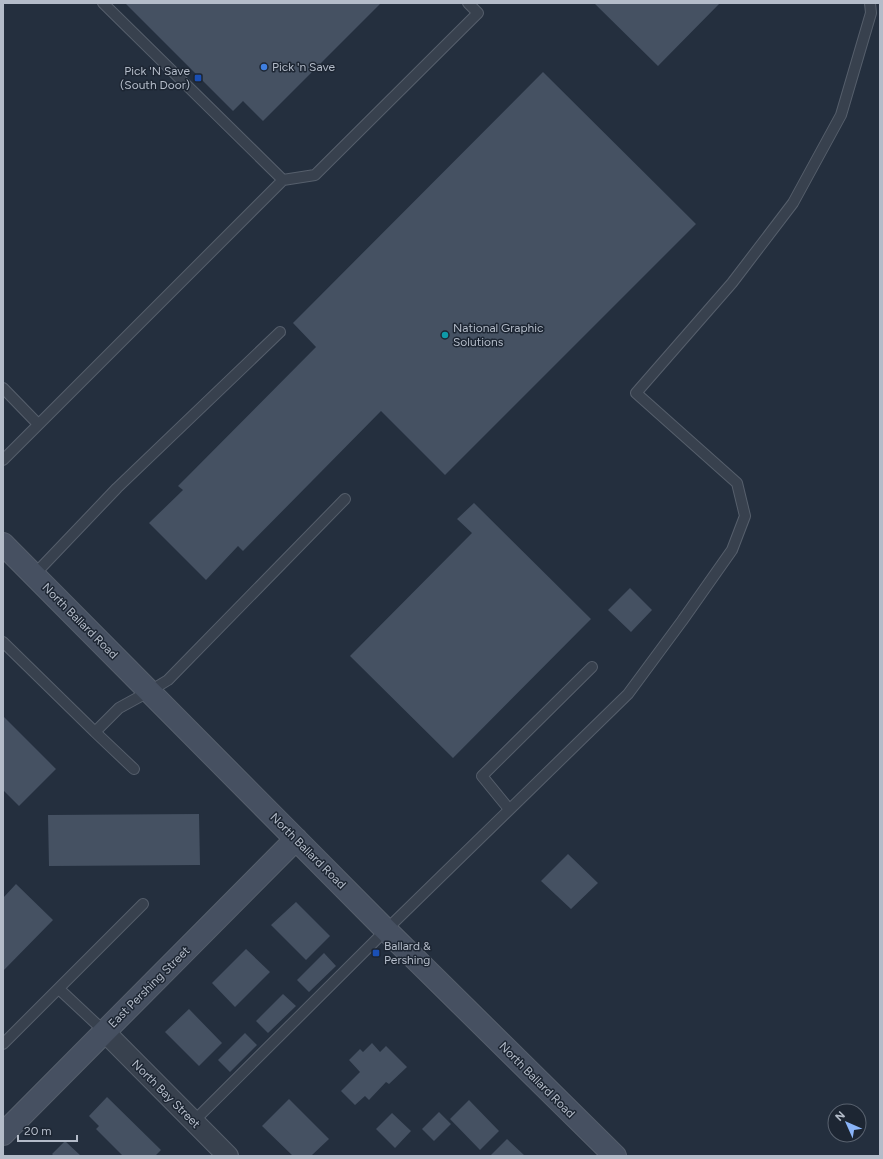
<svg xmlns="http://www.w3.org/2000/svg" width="883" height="1159" viewBox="0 0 883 1159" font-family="Figtree,sans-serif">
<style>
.building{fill:#455162}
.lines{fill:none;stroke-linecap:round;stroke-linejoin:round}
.lane-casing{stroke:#565f6c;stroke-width:12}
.street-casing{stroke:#565f6c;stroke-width:22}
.secondary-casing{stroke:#565f6c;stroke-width:24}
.lane{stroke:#38414e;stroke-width:10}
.street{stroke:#38414e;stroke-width:20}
.secondary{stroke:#465061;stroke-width:22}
.shop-dot{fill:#3f7fe0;stroke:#1d2633;stroke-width:1.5}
.transit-dot{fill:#1a4fb4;stroke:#1d2633;stroke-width:1.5}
.culture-dot{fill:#0f9aa8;stroke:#1d2633;stroke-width:1.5}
.labels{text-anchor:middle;stroke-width:3;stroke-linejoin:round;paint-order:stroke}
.poi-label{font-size:12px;fill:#b4bcc9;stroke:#1d2633;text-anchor:start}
.street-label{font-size:12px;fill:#b4bcc9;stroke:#1d2633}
</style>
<rect width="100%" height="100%" fill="#242f3e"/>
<path class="building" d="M125 3H381L263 121 243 101 233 111Z
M594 3H720L658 66Z
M543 72 696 224 445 475 381 411 243 551 238 546 206 580 149 523 183 490 178 486 316 347 293 323Z
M474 503 591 619 453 758 350 656 472 533 457 519Z
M630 588 652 610 631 632 608 610Z
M3 716 56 769 19 806 3 790Z
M199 814 200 865 49 866 48 815Z
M568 854 598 883 571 909 541 881Z
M16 884 53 920 3 971V898Z
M296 902 330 936 306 960 271 925Z
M246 949 270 972 235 1007 212 983Z
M324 953 336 966 309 992 297 980Z
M283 994 296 1006 268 1033 256 1021Z
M189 1009 222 1043 199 1066 165 1032Z
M245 1033 257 1045 230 1072 218 1060Z
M372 1043 380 1052 386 1046 407 1067 389 1084 386 1082 369 1100 365 1096 355 1105 341 1091 360 1072 349 1060 360 1049 363 1052Z
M107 1097 161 1150 155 1156H123L96 1129 99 1126 89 1116Z
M289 1099 329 1139 311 1156H293L262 1126Z
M469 1100 499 1131 480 1150 450 1119Z
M439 1112 451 1124 434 1141 422 1129Z
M392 1113 411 1131 395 1148 376 1129Z
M507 1139 525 1156H490Z
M65 1141 81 1156H52L53 1155 52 1154Z"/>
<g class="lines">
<defs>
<path id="lane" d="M283 180 315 175 478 13 468 3
M3 388 38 424
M3 460 283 180 103 3
M34 575 117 488 280 332
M3 642 95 732 119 708 150 691 168 680 345 499
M95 732 134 769
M509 809 482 776 592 667
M59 989 105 1032
M3 1044 143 904
M194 1121 386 930 628 694 682 621 732 550 745 516 737 483 636 393 732 283 793 203 841 115 871 13 870 3"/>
<path id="street" d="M105 1032 228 1156"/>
<path id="secondary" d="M3 544 386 930 615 1156
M3 1134 296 839"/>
</defs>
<use href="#lane" class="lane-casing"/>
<use href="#street" class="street-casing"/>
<use href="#secondary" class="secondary-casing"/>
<use href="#lane" class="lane"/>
<use href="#street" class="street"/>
<use href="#secondary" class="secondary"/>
</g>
<circle class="shop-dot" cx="264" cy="67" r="4"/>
<g class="transit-dot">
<rect x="194" y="74" width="8" height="8" rx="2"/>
<rect x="372" y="949" width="8" height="8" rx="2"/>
</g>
<circle class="culture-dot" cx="445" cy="335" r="4"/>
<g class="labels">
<g class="poi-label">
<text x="272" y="71">Pick 'n Save</text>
<text x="190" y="75" text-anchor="end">Pick 'N Save<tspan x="190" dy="14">(South Door)</tspan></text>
<text x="453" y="332">National Graphic<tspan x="453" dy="14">Solutions</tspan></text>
<text x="384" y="950">Ballard &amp;<tspan x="384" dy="14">Pershing</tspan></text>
</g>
<g class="street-label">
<text transform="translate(80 621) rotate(45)" y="4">North Ballard Road</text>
<text transform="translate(308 851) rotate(45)" y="4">North Ballard Road</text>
<text transform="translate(149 987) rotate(-45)" y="4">East Pershing Street</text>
<text transform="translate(537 1080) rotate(45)" y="4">North Ballard Road</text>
<text transform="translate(166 1094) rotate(45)" y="4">North Bay Street</text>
</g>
</g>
<rect width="883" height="1159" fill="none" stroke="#b4bcc9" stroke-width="8"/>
<g transform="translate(847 1123) rotate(315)"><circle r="19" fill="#1d2633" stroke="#59626f"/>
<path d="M0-3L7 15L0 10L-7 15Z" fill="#8ab4f8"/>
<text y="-6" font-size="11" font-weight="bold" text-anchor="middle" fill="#b4bcc9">N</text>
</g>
<path d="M18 1135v6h59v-6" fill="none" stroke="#b4bcc9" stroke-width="2"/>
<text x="24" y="1135" font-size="12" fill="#b4bcc9" stroke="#1d2633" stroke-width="3" paint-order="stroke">20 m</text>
</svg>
